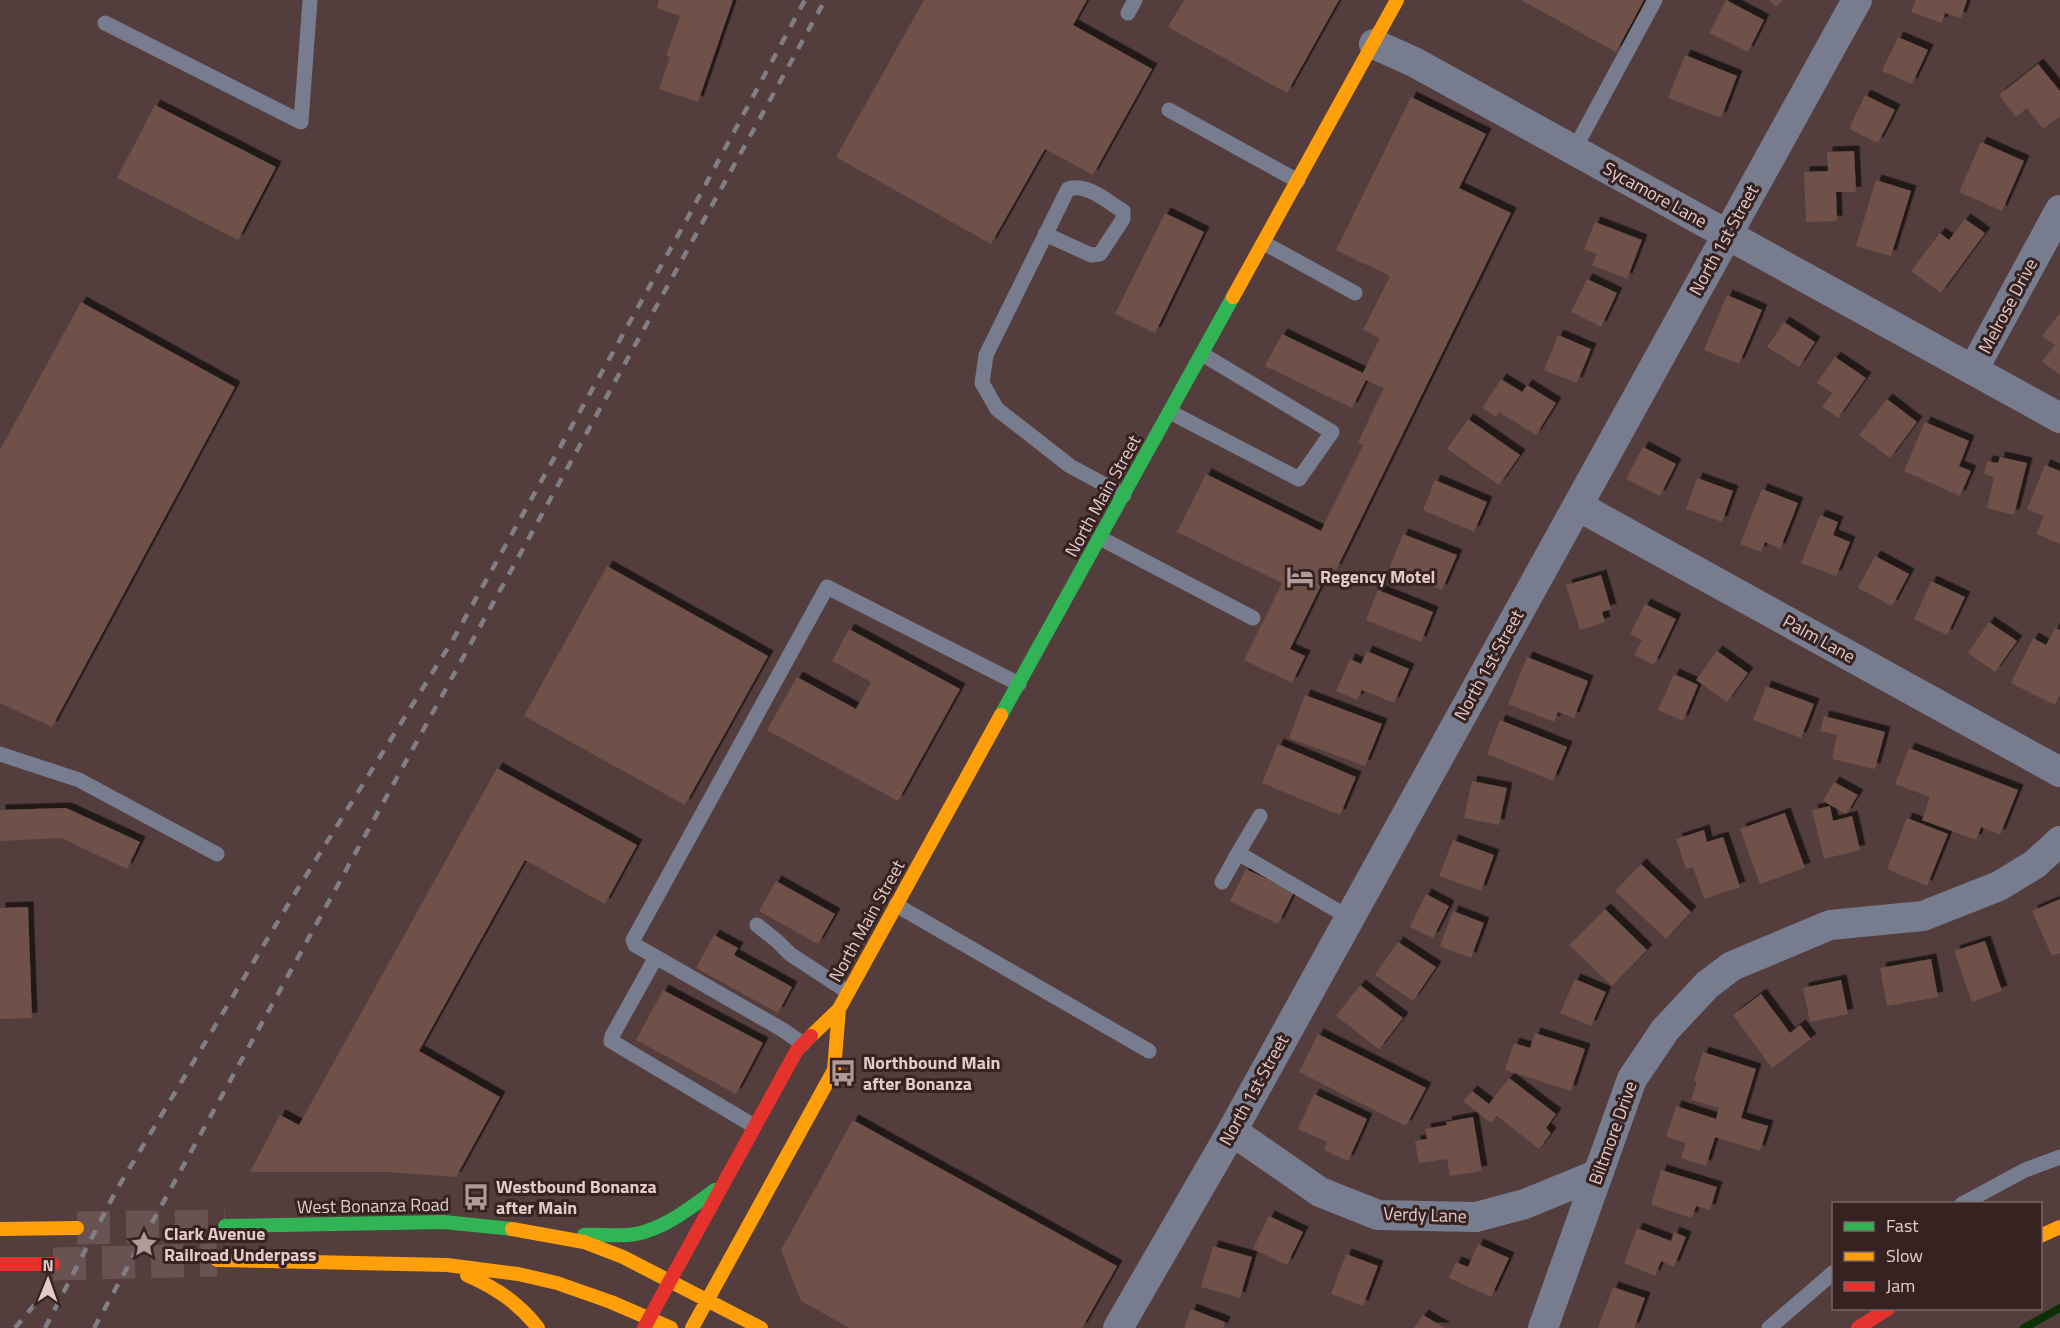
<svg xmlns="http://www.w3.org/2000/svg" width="2060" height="1328" viewBox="0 0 2060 1328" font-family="'Titillium Web',sans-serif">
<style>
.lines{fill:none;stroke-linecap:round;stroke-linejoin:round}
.stream{stroke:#0d3105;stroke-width:8}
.building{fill:#6f5148;filter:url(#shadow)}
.secondary-tunnel{stroke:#695252;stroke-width:33;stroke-dasharray:33 16;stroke-linecap:butt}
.lane{stroke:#777d8e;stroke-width:15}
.street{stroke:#777d8e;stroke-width:30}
.fast{stroke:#30b455;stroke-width:14}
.slow{stroke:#ff9f0a;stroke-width:14}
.jam{stroke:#e5322d;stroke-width:14}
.rail{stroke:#817e86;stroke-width:4.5;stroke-dasharray:10 10;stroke-linecap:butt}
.labels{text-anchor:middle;stroke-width:6;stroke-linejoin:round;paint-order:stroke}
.street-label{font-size:18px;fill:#e4cac9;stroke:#352221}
.poi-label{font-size:18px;font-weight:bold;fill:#e4cac9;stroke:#352221;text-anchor:start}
</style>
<defs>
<filter id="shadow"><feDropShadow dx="5.5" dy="-5.5" stdDeviation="0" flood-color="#0009"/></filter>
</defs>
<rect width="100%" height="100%" fill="#533d3d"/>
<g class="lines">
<path class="stream" d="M2024 1328 2060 1308"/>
</g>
<path class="building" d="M659 0H733L698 102 659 89 670 57 666 56 680 16 657 8Z
M924 0H1087L1073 25 1152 69 1093 175 1045 149 991 244 836 157Z
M1184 0H1339L1287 93 1168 27Z
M1521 0H1644L1616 52Z
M1726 0 1764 20 1748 52 1709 33Z
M1769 0H1783L1776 7Z
M1916 0H1967L1961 18 1945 13 1942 23 1911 12Z
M1898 37 1928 50 1912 84 1882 71Z
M1685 55 1737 76 1721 118 1668 98Z
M2038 64 2060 91V116L2043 129 2027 108 2016 117 1999 95Z
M1865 95 1895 110 1878 143 1849 129Z
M1411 97 1486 134 1459 188 1511 213 1336 570 1330 567 1290 649 1305 656 1292 683 1244 660 1282 583 1177 532 1206 474 1321 531 1363 445 1358 442 1384 388 1366 380 1352 408 1265 366 1282 334 1363 373 1380 338 1363 330 1390 276 1336 250Z
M155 105 276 167 238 240 117 178Z
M1981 142 2024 161 2002 211 1959 192Z
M1854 151 1856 192H1836L1837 221 1806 222 1804 172 1828 171 1827 152Z
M1876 180 1911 191 1891 256 1856 246Z
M1165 213 1204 232 1155 333 1115 314Z
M1965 219 1985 233 1941 293 1911 271 1940 233 1949 240Z
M1595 222 1642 240 1627 279 1592 265 1597 254 1584 249Z
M1587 279 1617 293 1601 327 1571 312Z
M1727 295 1762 310 1739 364 1704 350Z
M81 302 235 387 52 727 0 703V450Z
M2060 313V375L2042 362 2055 345 2042 336Z
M1784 322 1815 342 1799 367 1767 347Z
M1558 335 1591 349 1577 383 1544 370Z
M1835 357 1866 378 1838 418 1822 407 1832 393 1817 383Z
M1501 379 1522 392 1527 385 1556 403 1536 435 1499 412 1496 417 1482 408Z
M1887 399 1917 422 1890 458 1859 435Z
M1468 419 1520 455 1499 485 1447 449Z
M1925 422 1969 441 1959 466 1971 471 1960 496 1904 471Z
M1643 447 1676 464 1660 496 1626 479Z
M2000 457 2027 463 2014 515 1987 508 1994 477 1984 474 1987 461 1998 463Z
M2045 465 2060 471V544L2036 534 2044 516 2027 509Z
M1697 478 1733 491 1722 522 1686 509Z
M1435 480 1487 502 1474 532 1423 510Z
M1762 489 1798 503 1780 549 1765 542 1761 552 1740 544Z
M1820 515 1838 522 1833 535 1850 542 1836 576 1801 563Z
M1403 534 1457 555 1442 590 1389 569Z
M1875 556 1909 574 1892 606 1858 588Z
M607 566 768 656 685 805 524 716Z
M1601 575 1611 609 1602 612 1605 622 1580 630 1566 585Z
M1931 581 1965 597 1947 635 1914 619Z
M1378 590 1433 612 1421 642 1366 620Z
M1645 604 1676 619 1654 665 1634 655 1642 640 1630 634Z
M1989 622 2017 641 1995 672 1968 653Z
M2055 628 2060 630V696L2055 705 2011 683 2033 638 2046 645Z
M849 629 960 689 898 801 767 730 797 677 856 709 871 682 832 661Z
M1367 651 1409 669 1394 703 1362 690 1357 700 1336 691 1350 659 1361 664Z
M1717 651 1748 673 1727 702 1696 680Z
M1527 657 1588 681 1574 718 1558 712 1554 722 1508 704Z
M1674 674 1698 685 1683 721 1658 710Z
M1766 686 1814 704 1801 738 1753 720Z
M1305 695 1382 724 1365 766 1289 738Z
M1824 716 1885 732 1875 769 1832 759 1837 735 1820 731Z
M1500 720 1567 747 1553 781 1487 754Z
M1278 744 1356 777 1340 815 1262 783Z
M1909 748 2018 790 2000 835 1981 827 1976 840 1922 820 1930 797 1895 784Z
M497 768 637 845 605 904 525 860 419 1051 500 1097 456 1177 387 1172H250L280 1115 299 1125Z
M1472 781 1507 788 1499 825 1464 818Z
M1834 782 1858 795 1846 814 1823 801Z
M1830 806 1833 821 1852 816 1860 850 1824 859 1812 810Z
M66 808 140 842 127 869 61 838 0 841V810Z
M1785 813 1805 868 1760 884 1740 829Z
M1907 818 1948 834 1927 886 1887 869Z
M1704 830 1707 842 1723 837 1740 887 1704 899 1693 867 1686 869 1676 839Z
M1453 840 1494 855 1481 891 1439 876Z
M1641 864 1691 912 1666 939 1615 891Z
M1246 869 1294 892 1278 924 1230 901Z
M776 881 835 914 818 944 759 911Z
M1426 894 1449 906 1433 938 1410 927Z
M2060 899V953L2052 956 2032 911Z
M28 907 32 1018 0 1019V908Z
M1605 909 1647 950 1612 986 1569 945Z
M1453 911 1484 923 1471 958 1440 946Z
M714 935 738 948 734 955 792 987 778 1013 696 968Z
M1985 941 2002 991 1972 1002 1954 951Z
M1398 942 1436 967 1413 1001 1375 975Z
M1931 959 1938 997 1887 1006 1880 968Z
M1575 979 1606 992 1591 1026 1560 1013Z
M1841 980 1848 1014 1810 1022 1803 988Z
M1360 985 1403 1018 1379 1049 1336 1016Z
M663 990 763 1043 736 1094 636 1040Z
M1761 994 1790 1033 1800 1025 1811 1039 1772 1068 1733 1015Z
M1535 1033 1585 1049 1571 1091 1505 1070 1514 1043 1530 1048Z
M1318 1034 1426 1088 1406 1126 1299 1072Z
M1703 1052 1756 1069 1741 1118 1768 1126 1760 1151 1715 1137 1706 1166 1681 1158 1686 1143 1666 1137 1676 1106 1716 1119 1719 1108 1691 1100 1697 1082 1694 1081Z
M1509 1078 1556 1114 1546 1128 1551 1133 1539 1149 1497 1116 1491 1123 1463 1101 1472 1091 1489 1104Z
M1314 1094 1367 1119 1348 1161 1324 1150 1327 1142 1298 1129Z
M1473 1117 1482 1171 1450 1176 1447 1159 1419 1163 1415 1141 1427 1139 1425 1129 1447 1125 1446 1122Z
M853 1120 1117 1266 1082 1328H850L801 1301 781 1250Z
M1661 1170 1717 1187 1710 1210 1696 1206 1692 1218 1651 1205Z
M1269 1216 1303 1232 1287 1265 1253 1249Z
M1637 1228 1671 1241 1674 1232 1686 1237 1674 1267 1661 1261 1655 1276 1624 1263Z
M1478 1244 1509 1258 1491 1297 1449 1278 1456 1262 1468 1267Z
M1213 1246 1252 1257 1240 1298 1201 1287Z
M1346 1254 1378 1266 1363 1306 1331 1294Z
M1613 1287 1645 1298 1634 1328H1598Z
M1191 1309 1225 1322 1223 1328H1184Z
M1423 1315 1445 1328H1414Z"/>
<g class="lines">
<path class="secondary-tunnel" d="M77 1228 225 1226
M53 1264 217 1260"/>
<path class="lane" d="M1128 13 1135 0
M105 23 301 122 310 0
M1169 110 1298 181
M1574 150 1655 0
M1045 234 1091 255 1100 254 1123 219V211C1106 201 1088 183 1068 189L986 355 982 383 997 409 1070 466 1124 495
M1264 243 1355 293
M1170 412 1299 479 1332 432 1202 354
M1100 538 1253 618
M0 754 79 780 217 854
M1238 853 1260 816
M1222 882 1238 853 1350 918
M896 905 1149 1051
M757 925 777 941 790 954 848 992
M656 957 612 1036 611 1041 754 1126
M803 1044 783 1030 635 945 633 940 827 587 1019 684
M1962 1204 2025 1170 2060 1157
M1769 1328 1834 1272"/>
<path class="street" d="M1374 44 1414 62 2060 418
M1973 370 2060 210
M1578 506 2060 772
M1232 1131 1320 1192 1378 1215 1476 1217 1525 1204 1598 1174
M1118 1328 1232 1131 1857 0
M1543 1328 1632 1079 1665 1030 1707 985 1732 966 1830 925 1923 916 1999 886 2035 864 2060 841"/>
<path class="fast" d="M1001 715 1233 297
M225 1226 444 1222 512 1229
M584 1235C601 1234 619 1237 636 1234 666 1228 691 1207 715 1190"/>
<path class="slow" d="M1233 297 1397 0
M811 1036 839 1009 1001 715
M0 1229 77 1228
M512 1229 584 1242 623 1257 761 1328
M2040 1236 2060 1227
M217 1260 447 1265 518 1274 557 1283 611 1302 671 1328
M467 1275C496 1288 519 1303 538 1328
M692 1328 834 1070 839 1009"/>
<path class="jam" d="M0 1264H53
M644 1328 797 1050 811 1036
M1858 1328 1889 1308"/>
<path class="rail" d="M15 1328 51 1285
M45 1328 117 1189 289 903 454 638 687 219 805 0
M94 1328 825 0"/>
</g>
<defs>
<symbol id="hotel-bare" viewBox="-9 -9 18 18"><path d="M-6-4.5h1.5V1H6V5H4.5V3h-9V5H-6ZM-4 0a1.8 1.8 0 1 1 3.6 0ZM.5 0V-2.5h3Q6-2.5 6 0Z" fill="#b19998" stroke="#352221" stroke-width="2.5" paint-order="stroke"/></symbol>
<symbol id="bus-bare" viewBox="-9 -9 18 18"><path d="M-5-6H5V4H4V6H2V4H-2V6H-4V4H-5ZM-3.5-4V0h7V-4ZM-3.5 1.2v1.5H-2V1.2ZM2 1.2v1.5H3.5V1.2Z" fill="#b19998" stroke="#352221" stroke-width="2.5" paint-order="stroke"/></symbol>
<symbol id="sight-bare" viewBox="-9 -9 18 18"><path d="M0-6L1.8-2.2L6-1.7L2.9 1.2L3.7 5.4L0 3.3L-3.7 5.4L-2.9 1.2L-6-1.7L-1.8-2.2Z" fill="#b19998" stroke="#352221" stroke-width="2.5" paint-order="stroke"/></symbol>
</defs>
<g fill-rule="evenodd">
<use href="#hotel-bare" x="1281" y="558" width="38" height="38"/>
<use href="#bus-bare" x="824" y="1054" width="38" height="38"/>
<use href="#bus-bare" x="457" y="1178" width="38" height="38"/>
<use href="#sight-bare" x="125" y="1225" width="38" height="38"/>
</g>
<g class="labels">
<g class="street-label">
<text transform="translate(1655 195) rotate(29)" y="6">Sycamore Lane</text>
<text transform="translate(1724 240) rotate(-61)" y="6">North 1st Street</text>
<text transform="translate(2008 306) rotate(-62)" y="6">Melrose Drive</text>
<text transform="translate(1103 496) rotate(-61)" y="6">North Main Street</text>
<text transform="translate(1819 639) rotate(29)" y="6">Palm Lane</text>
<text transform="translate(1489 665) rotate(-61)" y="6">North 1st Street</text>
<text transform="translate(867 921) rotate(-61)" y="6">North Main Street</text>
<text transform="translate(1254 1090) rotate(-61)" y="6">North 1st Street</text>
<text transform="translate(1613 1133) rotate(-70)" y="6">Biltmore Drive</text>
<text transform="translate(373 1206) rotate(-1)" y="6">West Bonanza Road</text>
<text transform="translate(1425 1215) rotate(2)" y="6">Verdy Lane</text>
</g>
<g class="poi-label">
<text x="1320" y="583">Regency Motel</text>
<text x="863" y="1069">Northbound Main<tspan x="863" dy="21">after Bonanza</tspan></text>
<text x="496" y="1193">Westbound Bonanza<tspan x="496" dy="21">after Main</tspan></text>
<text x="164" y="1240">Clark Avenue<tspan x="164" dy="21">Railroad Underpass</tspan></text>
</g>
</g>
<rect x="1832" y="1202" width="210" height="108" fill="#352221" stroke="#7b6564" stroke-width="1.5"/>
<rect x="1844" y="1222" width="30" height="9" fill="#30b455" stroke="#7b6564" stroke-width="1.5"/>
<text x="1886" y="1232" font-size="18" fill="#e4cac9">Fast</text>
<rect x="1844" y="1252" width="30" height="9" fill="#ff9f0a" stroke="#7b6564" stroke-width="1.5"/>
<text x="1886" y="1262" font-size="18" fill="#e4cac9">Slow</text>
<rect x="1844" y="1282" width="30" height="9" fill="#e5322d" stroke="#7b6564" stroke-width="1.5"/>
<text x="1886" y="1292" font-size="18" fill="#e4cac9">Jam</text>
<g transform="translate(48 1280) rotate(1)" stroke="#352221" stroke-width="4.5" paint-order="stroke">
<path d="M0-4.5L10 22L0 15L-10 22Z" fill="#e4cac9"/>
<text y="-9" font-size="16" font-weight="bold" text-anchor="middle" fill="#e4cac9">N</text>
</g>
</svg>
